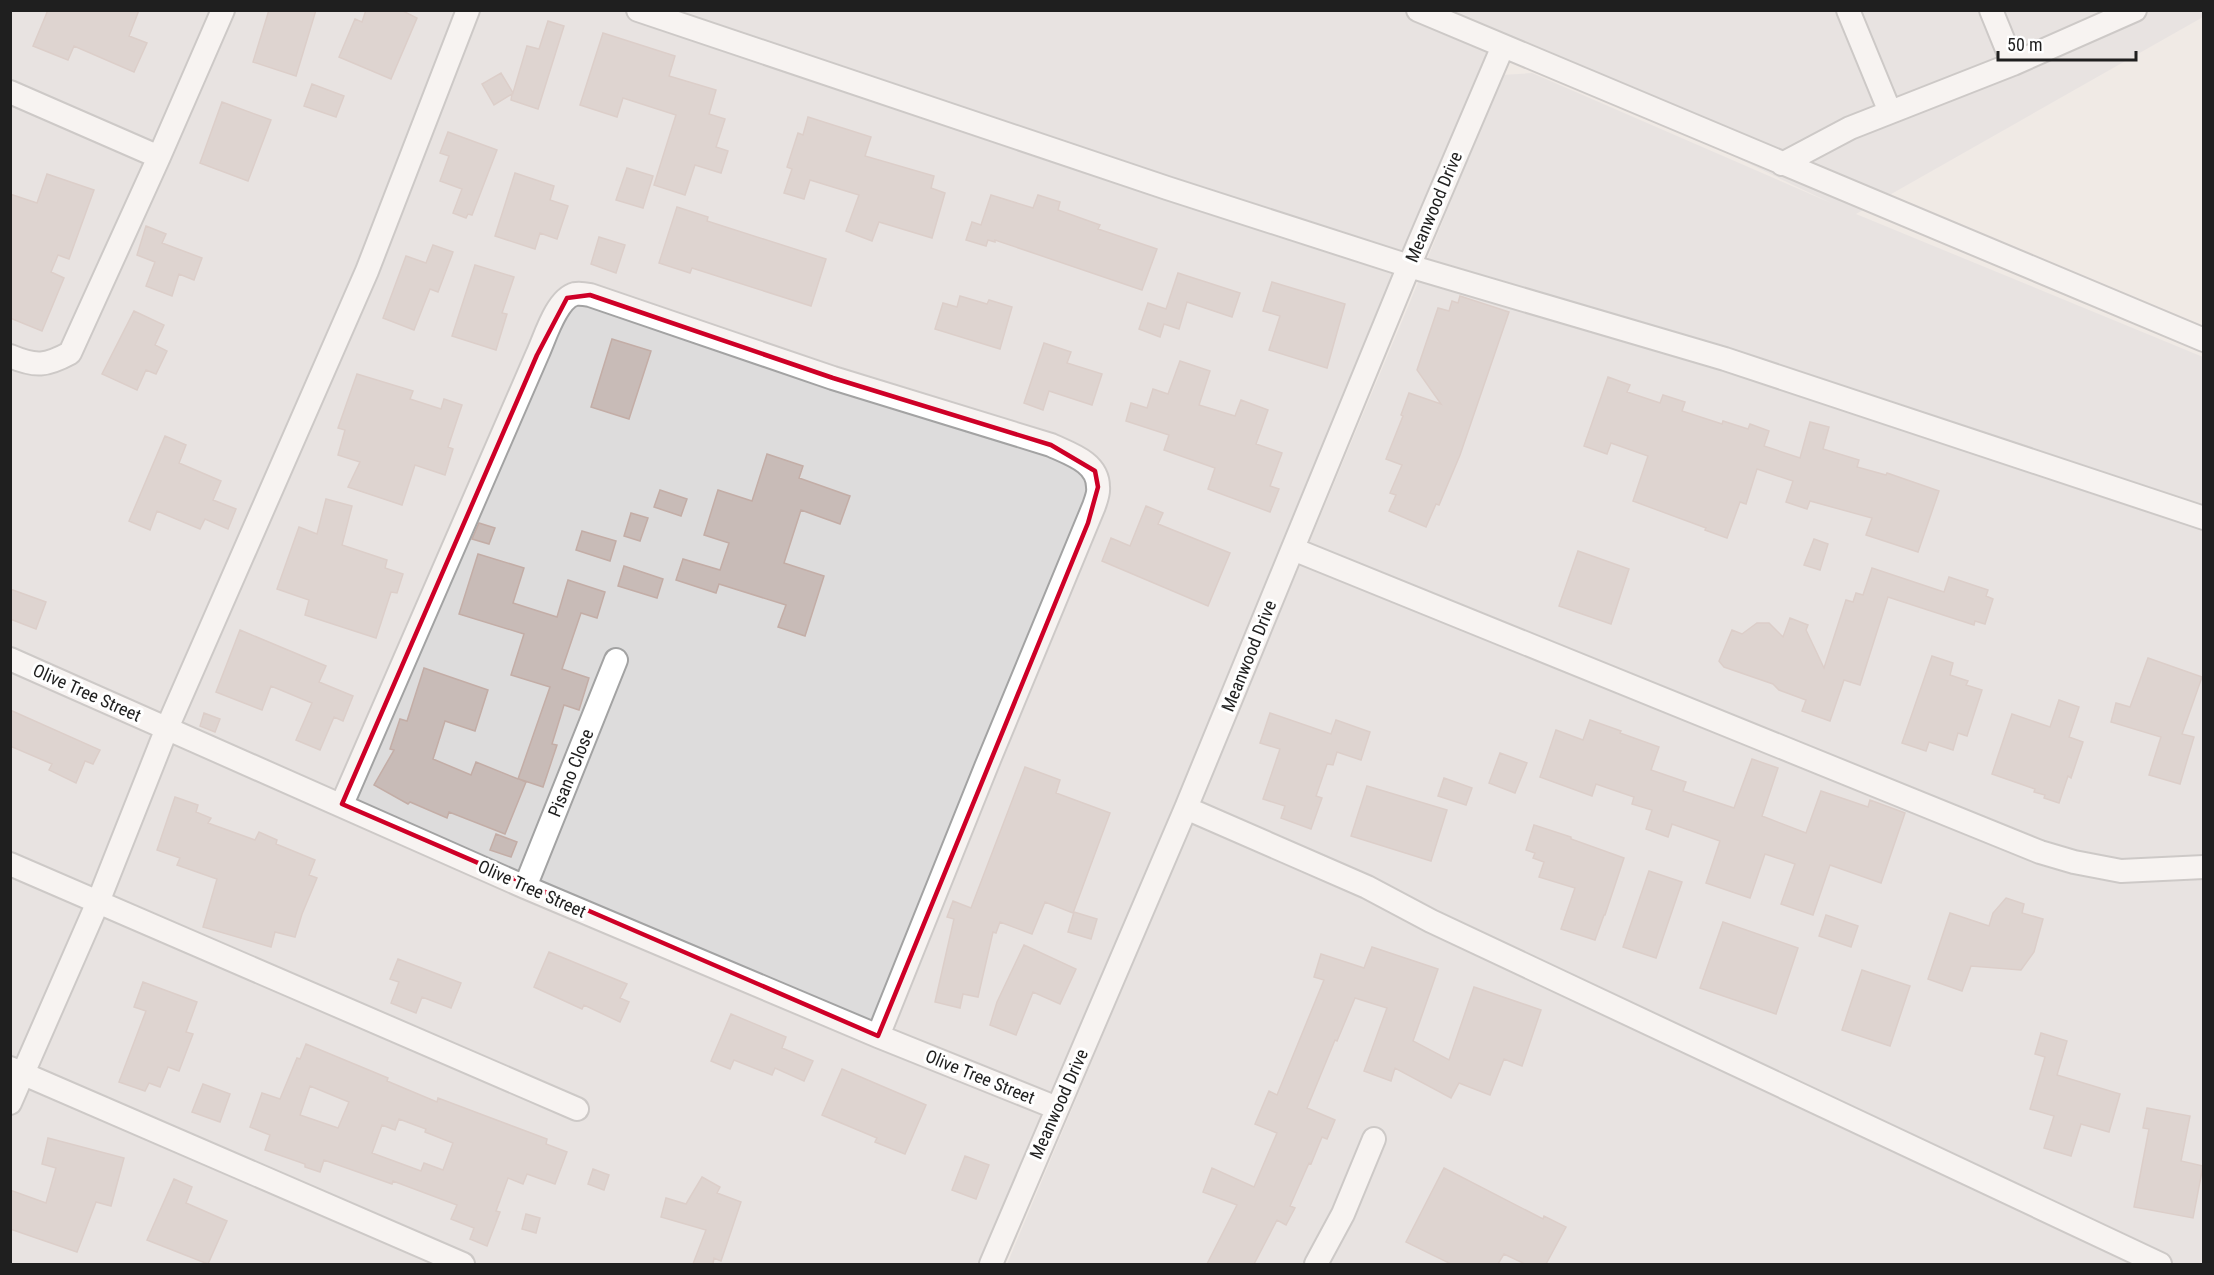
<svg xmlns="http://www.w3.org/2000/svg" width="2214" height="1275" viewBox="0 0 2214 1275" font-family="'Roboto Condensed',sans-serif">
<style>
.residential{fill:#dddcdc}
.building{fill:#c8bbb7;stroke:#c3ada6;stroke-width:1.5;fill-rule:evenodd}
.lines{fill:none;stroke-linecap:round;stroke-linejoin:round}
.minor-casing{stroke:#a3a3a3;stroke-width:26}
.minor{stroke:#fff;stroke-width:22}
.marked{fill:none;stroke:#ce0027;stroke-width:4.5;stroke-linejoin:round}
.labels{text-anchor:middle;stroke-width:6;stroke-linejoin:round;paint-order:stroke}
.street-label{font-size:18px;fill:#1f1f1f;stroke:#fff}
</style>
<rect width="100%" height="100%" fill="#f0eae5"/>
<path class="residential" d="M10 11H2203V17L1856 214 2203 357V1264H1007L1410 302 1502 75 1532 73 1831 203 1503 46 991 1264H11Z"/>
<path class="building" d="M48 10H139L129 36 147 43 134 72 74 46 68 60 33 46Z
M269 10H316L296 76 253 62Z
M366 10H401L417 18 391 79 339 57 355 19 362 22Z
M548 21 564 26 538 109 511 100 512 94 494 105 482 84 501 73 513 93 527 46 539 49Z
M603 33 675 56 669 76 716 90 709 114 725 119 716 147 728 151 721 173 695 165 685 195 654 185 676 115 623 98 617 117 580 105Z
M312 84 344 96 336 117 304 106Z
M222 102 271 120 248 181 200 163Z
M808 117 871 137 865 156 934 176 931 188 945 193 932 238 879 222 872 241 846 231 859 195 810 180 804 199 784 193 792 169 787 167 798 133 803 135Z
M448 132 497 150 472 215 468 214 466 218 453 213 462 189 440 181 449 156 440 153Z
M627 168 653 176 643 208 616 200Z
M515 173 554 186 550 200 568 206 557 239 540 233 535 249 495 236Z
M47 174 94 190 69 259 58 255 51 272 64 278 42 331 10 318V194L37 203Z
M991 195 1033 208 1038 195 1060 202 1058 210 1100 225 1098 229 1157 249 1142 290 995 240V242L988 240 986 246 966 240 972 222 981 225Z
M677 207 708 217 707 221 826 259 811 306 692 268 690 273 659 263Z
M146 226 166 234 162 243 202 258 194 280 179 274 172 296 146 286 155 262 137 255Z
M599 237 625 245 616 273 591 264Z
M433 245 453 252 438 292 430 289 414 330 383 318 406 256 426 263Z
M475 265 514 277 502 313 507 314 496 350 452 336Z
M1178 273 1240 293 1232 317 1187 302 1179 329 1164 324 1160 337 1139 329 1148 303 1166 309Z
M1272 282 1345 304 1327 368 1269 350 1280 316 1263 311Z
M960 296 987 304 989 300 1012 307 1000 349 935 329 943 303 957 307Z
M1460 296 1509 312 1460 455 1439 505 1436 504 1426 527 1389 511 1396 495 1390 493 1402 465 1386 459 1403 416 1401 415 1409 393 1441 404 1417 370 1438 308 1449 311 1452 301 1458 303Z
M134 311 164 325 155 345 167 351 156 374 146 370 137 390 102 374Z
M612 339 651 351 629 419 591 407Z
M1044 343 1071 352 1067 363 1102 374 1092 405 1049 391 1043 410 1024 403Z
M1180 361 1210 371 1199 405 1235 416 1241 400 1268 410 1256 444 1282 453 1270 486 1279 489 1270 512 1208 489 1215 468 1164 450 1169 435 1126 421 1131 403 1147 408 1153 389 1168 394Z
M357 374 413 391 410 399 441 409 444 399 462 405 448 447 453 449 445 475 415 465 402 505 348 487 360 462 338 455 345 430 338 428Z
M1608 377 1630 385 1627 392 1660 403 1663 395 1685 402 1682 411 1722 424 1723 421 1748 429 1750 424 1769 431 1764 446 1800 458 1810 422 1829 427 1823 449 1859 460 1857 467 1886 475 1887 473 1939 491 1918 552 1866 535 1872 518 1810 501 1807 509 1786 502 1793 481 1757 469 1746 504 1740 502 1727 538 1705 530 1706 528 1633 501 1648 456 1611 443 1607 454 1584 446Z
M165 436 186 445 179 463 221 481 213 500 236 509 228 529 205 519 200 529 157 511 150 530 129 521Z
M767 454 803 466 799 478 850 496 840 524 801 510 784 563 824 576 805 636 778 627 786 605 719 584 716 593 676 580 683 559 720 570 729 543 704 535 718 490 752 501Z
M660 490 687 499 681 516 654 507Z
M326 499 352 506 342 545 387 560 385 568 403 574 397 593 391 592 376 638 305 615 309 600 277 589 299 527 317 534Z
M1146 506 1163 513 1158 524 1230 553 1208 606 1102 561 1111 538 1130 546Z
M631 513 648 518 640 541 624 536Z
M479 523 495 528 489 544 472 539Z
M582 531 616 541 610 561 576 550Z
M1814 539 1828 544 1820 570 1804 565Z
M1578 551 1629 569 1611 624 1559 606Z
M478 554 524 568 513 603 557 617 568 580 605 592 597 618 581 613 562 669 589 678 579 710 564 705 552 744 557 745 543 787 519 779 526 782 505 834 449 812 447 818 410 802 408 804 374 785 394 750 390 749 400 719 407 721 424 668 488 690 475 731 445 721 433 759 471 775 476 762 518 779 550 687 511 675 524 634 459 614Z
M624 566 663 579 657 598 618 586Z
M1872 568 1944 592 1949 577 1988 590 1986 596 1993 599 1985 624 1975 621 1974 625 1888 597 1860 685 1844 680 1830 721 1802 711 1806 700 1779 690 1773 684 1724 667 1719 661 1732 630 1742 634 1757 623H1769L1783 637 1790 618 1808 625 1806 630 1824 668 1846 600 1853 602 1856 593 1863 595Z
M10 589 46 602 36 629 10 619Z
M240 630 326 666 319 682 353 696 343 721 334 717 320 750 296 740 312 703 271 686 262 710 216 692Z
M1932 656 1953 663 1950 675 1968 681 1966 685 1982 690 1967 736 1958 733 1953 750 1929 742 1926 751 1902 743Z
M2148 658 2202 677 2182 734 2194 737 2180 784 2149 775 2161 737 2111 722 2116 703 2130 707Z
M2059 700 2079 707 2069 737 2083 742 2071 778 2068 776 2059 803 2044 798 2045 795 2034 792 2035 789 1992 774 2012 714 2050 727Z
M10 710 100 750 93 764 85 761 76 783 49 770 52 764 10 746Z
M204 713 220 719 215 732 200 726Z
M1270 713 1331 734 1336 720 1370 732 1361 760 1337 752 1333 765 1327 764 1316 796 1322 798 1311 829 1281 818 1285 806 1263 799 1280 749 1260 743Z
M1590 720 1621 731 1620 733 1659 747 1651 770 1686 782 1683 791 1734 808 1752 759 1778 768 1762 816 1806 833 1821 791 1868 807 1870 800 1905 813 1881 883 1830 865 1813 915 1781 904 1795 864 1765 854 1750 898 1706 883 1720 841 1672 824 1668 837 1646 829 1652 810 1632 804 1634 797 1596 784 1592 796 1540 777 1556 730 1583 740Z
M1500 753 1527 763 1515 793 1489 783Z
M1025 767 1060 780 1056 793 1110 813 1073 913 1045 902 1032 934 1000 922 996 933 993 932 978 997 963 994 960 1008 935 1002 954 919 947 917 953 901 971 908Z
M1444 778 1472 788 1466 805 1438 796Z
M1367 786 1447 810 1431 861 1351 836Z
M175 797 198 805 196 812 211 818 208 823 255 840 259 832 277 840 276 844 315 860 309 875 317 878 302 914 295 937 275 932 271 947 203 927 217 879 177 865 180 858 157 850Z
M1534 825 1571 837V839L1624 858 1605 915H1604L1595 940 1561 929 1575 888 1539 877 1544 862 1533 858 1535 853 1526 850Z
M496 834 517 842 511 857 490 850Z
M1649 871 1682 882 1656 958 1623 947Z
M2006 898 2024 904 2022 913 2043 919 2034 952 2021 970 1971 966 1962 991 1928 979 1950 913 1989 926 1993 913Z
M1074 912 1097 919 1091 939 1068 932Z
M1826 915 1858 926 1851 947 1819 936Z
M1723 922 1798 948 1776 1014 1700 988Z
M1024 945 1076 969 1060 1004 1033 992 1016 1035 990 1025 997 1002Z
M1372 947 1438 969 1413 1041 1449 1060 1474 987 1541 1010 1522 1066 1504 1059 1490 1095 1459 1083 1451 1098 1395 1068 1391 1081 1364 1071 1387 1008 1355 998 1337 1041 1335 1040 1307 1108 1335 1120 1327 1139 1322 1137 1311 1164 1309 1163 1290 1206 1295 1208 1286 1225 1277 1220 1254 1264H1207L1237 1205 1203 1192 1212 1168 1254 1187 1277 1133 1255 1124 1269 1091 1277 1095 1324 980 1314 977 1321 954 1364 968Z
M549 952 627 984 620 998 629 1002 620 1022 584 1005 582 1009 534 987Z
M398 959 461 983 451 1008 422 997 416 1013 391 1003 399 982 390 979Z
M1862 970 1910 986 1890 1046 1842 1030Z
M143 982 197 1002 186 1032 193 1034 179 1071 168 1067 160 1087 149 1083 145 1091 119 1082 146 1011 134 1007Z
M731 1014 786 1037 782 1048 813 1061 804 1081 775 1068 772 1075 734 1060 730 1069 711 1061Z
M2041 1033 2067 1041 2057 1075 2120 1094 2109 1132 2081 1124 2071 1156 2044 1148 2054 1116 2030 1109 2045 1057 2035 1054Z
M306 1044 388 1078 387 1081 437 1102 438 1098 547 1139 546 1144 567 1152 555 1184 527 1174 523 1184 508 1178 496 1211 500 1212 487 1246 470 1239 474 1228 451 1219 457 1205 393 1181 392 1184 324 1160 320 1172 305 1167V1164L265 1150 270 1135 250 1127 262 1093 280 1099 297 1058 300 1059ZM310 1086 349 1102 338 1128 300 1115ZM399 1119 426 1129 425 1132 453 1143 443 1170 424 1163 421 1171 372 1153 382 1125 395 1130Z
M842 1069 926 1105 905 1154 875 1142 877 1138 822 1115Z
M203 1084 230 1094 220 1122 192 1112Z
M2147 1108 2190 1116 2181 1161 2203 1166 2193 1218 2134 1207 2149 1129 2143 1128Z
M48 1138 124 1158 111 1206 96 1202 77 1252 10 1229V1190L46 1203 56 1168 42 1164Z
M965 1156 989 1165 976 1199 952 1190Z
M1444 1168 1543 1219 1544 1216 1566 1227 1546 1264H1525L1504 1254 1498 1264H1451L1406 1242Z
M593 1169 609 1175 604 1190 588 1184Z
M702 1177 720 1187 717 1193 741 1202 721 1261 714 1258 713 1264H693L706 1230 661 1217 666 1198 686 1204Z
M174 1179 192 1187 186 1203 227 1221 208 1264 147 1240Z
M526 1214 540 1218 536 1233 522 1229Z"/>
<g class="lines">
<defs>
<path id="minor" d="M638 10 1167 188 1409 266 1725 359 2204 518
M1418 10 2204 340
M1848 10 1890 112
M1991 10 2013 64
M10 92 159 157
M1782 164 1850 128 2013 64 2135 10
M10 356C36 367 46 366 70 353L159 157 223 10
M1293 549 2040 852 2074 862 2121 871 2204 867
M10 659 525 887 878 1036 1057 1108
M342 804 537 355C545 338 556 299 575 294 580 293 585 294 590 295L833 378 1051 445C1070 454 1098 462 1098 487 1099 493 1096 500 1094 506L986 767 878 1036
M1186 808 1367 887 1431 921 2160 1264
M10 864 577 1109
M525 887 616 660
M10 1068 463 1264
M10 1103 98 902 167 728 367 271 468 10
M991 1264 1186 808 1409 266 1503 46
M1316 1264 1343 1214 1374 1139"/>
</defs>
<use href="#minor" class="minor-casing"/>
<use href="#minor" class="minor"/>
</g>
<path d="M0 0H2214V1275H0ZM590 295 833 378 1051 445 1095 471 1098 487 1088 523 878 1036 342 804 537 355 567 298Z" fill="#f0eae5" fill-opacity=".55" fill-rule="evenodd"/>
<path class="marked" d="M590 295 833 378 1051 445 1095 471 1098 487 1088 523 878 1036 342 804 537 355 567 298Z"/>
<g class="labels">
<g class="street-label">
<text transform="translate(1434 207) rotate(-67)" y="6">Meanwood Drive</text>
<text transform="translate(1249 656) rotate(-68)" y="6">Meanwood Drive</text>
<text transform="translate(87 693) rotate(24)" y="6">Olive Tree Street</text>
<text transform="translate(571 773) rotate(-68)" y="6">Pisano Close</text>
<text transform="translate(532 889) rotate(24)" y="6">Olive Tree Street</text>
<text transform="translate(980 1077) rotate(22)" y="6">Olive Tree Street</text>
<text transform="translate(1059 1104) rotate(-66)" y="6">Meanwood Drive</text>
</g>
</g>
<rect width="2214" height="1275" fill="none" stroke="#1f1f1f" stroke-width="24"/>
<path d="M1998 51v9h138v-9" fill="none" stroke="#1f1f1f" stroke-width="3"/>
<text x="2007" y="51" font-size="18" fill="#1f1f1f" stroke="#ffffff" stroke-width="4.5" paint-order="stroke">50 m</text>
</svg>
